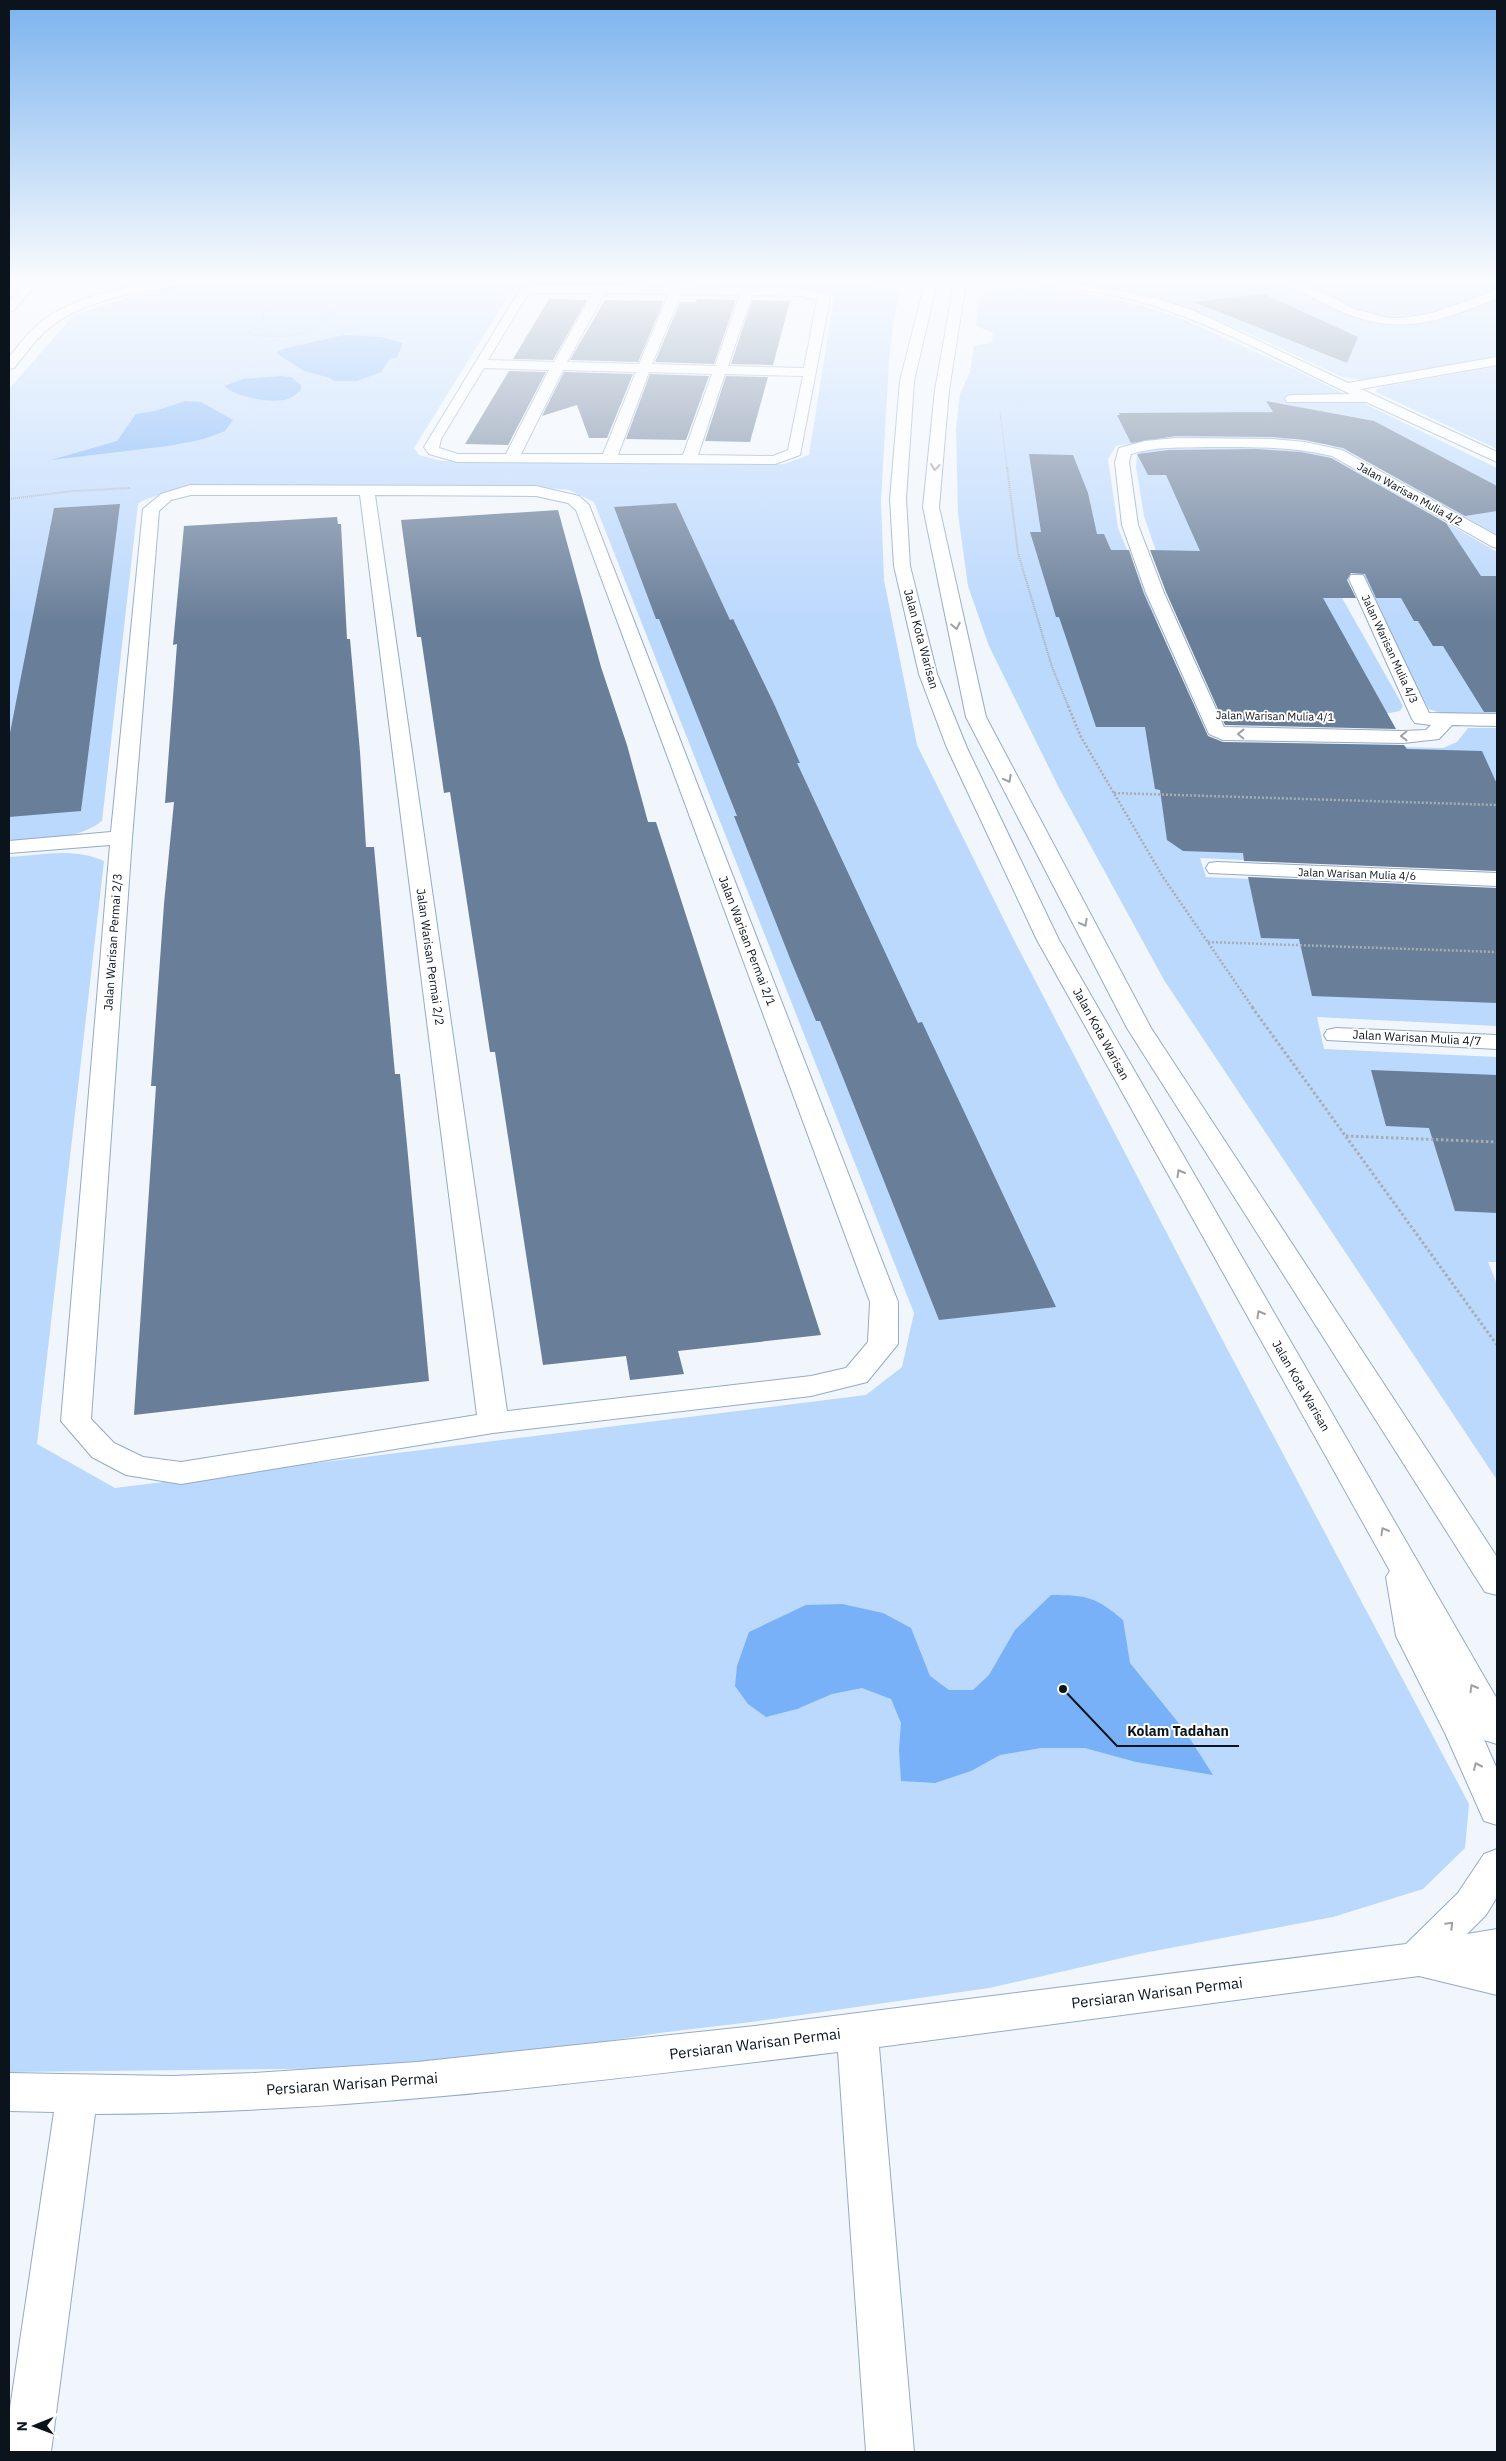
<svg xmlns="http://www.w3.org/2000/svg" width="1506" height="2461" viewBox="0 0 1506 2461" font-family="'IBM Plex Sans',sans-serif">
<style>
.green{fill:#bbd8fd}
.water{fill:#78b1f8}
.building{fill:#697e99}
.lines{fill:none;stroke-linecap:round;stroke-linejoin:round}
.minor-casing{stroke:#94aac7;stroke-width:2}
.path-far3{stroke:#a7adb4;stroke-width:1;stroke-dasharray:1 1;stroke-linecap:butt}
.path-far2{stroke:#a7adb4;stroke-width:2;stroke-dasharray:1 1;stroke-linecap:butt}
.path-far1{stroke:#a7adb4;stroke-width:2.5;stroke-dasharray:2 2;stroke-linecap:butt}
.path{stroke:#a7adb4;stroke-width:3;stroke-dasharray:2.5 2.5;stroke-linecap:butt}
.minor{fill:#fff;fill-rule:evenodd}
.oneway{stroke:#9da1a5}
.labels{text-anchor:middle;stroke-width:4;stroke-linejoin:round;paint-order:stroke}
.far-street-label{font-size:11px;fill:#0b131d;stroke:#fff}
.street-label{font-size:12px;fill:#0b131d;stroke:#fff}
.near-street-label{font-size:15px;fill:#0b131d;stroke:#fff}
.leader{fill:none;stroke:#0b131d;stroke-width:2}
.callout-dot{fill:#0b131d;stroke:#fff;stroke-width:2}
.callout-label{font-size:14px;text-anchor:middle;font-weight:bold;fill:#0b131d;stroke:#fff;stroke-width:4;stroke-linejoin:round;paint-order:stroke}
</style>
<rect width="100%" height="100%" fill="#f1f6fc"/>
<path class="green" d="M1041 278H1497V356L1376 378 1362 380 1343 377C1286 352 1228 321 1168 302 1128 289 1083 285 1041 278Z
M283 281 317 286 663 281 667 282 666 286 659 287H533L518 290 509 295 414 448 419 455 442 461 740 465 784 464 809 455 834 298 804 290 700 289 694 287V283L704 281 849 282 895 290 900 295 894 316 889 360 881 501 884 580 917 745 1014 940 1222 1339 1469 1804 1465 1848 1423 1889 1333 1917 1144 1953 989 1988 751 2022 659 2033 495 2059 372 2068 9 2072V857C41 855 74 847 104 861L37 1444 115 1488 866 1395 902 1367 914 1313 594 502 569 490 537 487 183 486 142 501 138 504 102 821C76 841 41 839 9 841V389L74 315 129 297 155 291 220 282Z
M1031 288 1095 295 1143 306 1178 317 1291 368 1497 468V535L1356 456 1328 445 1295 439 1153 440 1116 446 1108 459 1118 528 1176 668 1187 742 1443 748 1457 742 1468 728H1497V871L1200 858 1206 877 1497 889V1026L1317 1017 1324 1049 1497 1057V1262H1488L1497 1284V1480L1164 980 1059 788 989 646 968 586 958 514 956 429 960 394 970 372 974 346 992 343 993 333 976 326C977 318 977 304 981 298 989 285 1017 288 1031 288Z
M1497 366V449L1376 392 1377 389 1382 387Z
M1266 446 1318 452 1340 461 1497 552V714H1443L1429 709 1352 573H1328L1403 706 1400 711 1389 713 1251 712 1164 575 1144 516 1136 467 1137 455 1144 450 1157 448Z"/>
<path class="water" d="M344 335 382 337 403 343 397 357 389 360 381 372 357 381H334L330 378 304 371 277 354V352L283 349Z
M281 376 291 377 301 385V390C297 393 293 397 288 399 272 404 236 397 224 386L243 379Z
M185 401 201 402 233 420 225 431 204 439 168 446 51 460 117 441 136 414 155 411Z
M1051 1595C1087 1595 1096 1597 1123 1620L1130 1663 1185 1731 1213 1775 1136 1762 1085 1748H1041L1000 1755 971 1771 935 1783 901 1781 899 1750 901 1723 891 1699 862 1688 832 1694 797 1709 766 1717 748 1704 735 1686 737 1666 749 1632 806 1605 842 1604 883 1613 911 1628 930 1676 949 1690H973L989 1675 1015 1630Z"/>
<path class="building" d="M1264 294 1358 337 1347 363 1194 302Z
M549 299 587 300 553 360 513 359Z
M697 299 736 300 714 364 655 362 680 302H696Z
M605 300 664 301 638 362 570 360Z
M752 300 790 301 773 365 731 364Z
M509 371 546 372 508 445 465 444Z
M564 372 633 374 607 438H589L577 405 542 416Z
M650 374 709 376 686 440 626 439Z
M726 376 768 377 750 442 705 441Z
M1266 401 1374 421 1497 486V511L1465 516 1343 448 1305 440 1273 437 1176 436 1131 443 1117 415H1120L1119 413 1273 412Z
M1255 449 1301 452 1331 458 1446 523 1481 576H1497V712H1484L1443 646H1433L1418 621H1414L1401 598H1376L1365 574 1351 573 1347 580 1356 598H1323L1396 729 1225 725 1166 592 1150 550 1200 551 1166 475H1148L1137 454 1169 450Z
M1029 454 1073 455 1088 493 1097 534H1104L1111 550H1129L1144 594 1208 736 1223 742 1404 745 1407 749 1482 751 1497 784V871L1244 861 1243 853 1183 851 1167 840 1160 790 1155 789 1145 727H1096L1059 617H1056L1030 532H1041Z
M676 503 730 620 733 619 775 706 800 763H797L918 1023 922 1022 1056 1307 939 1320 836 1060 820 1021H816L791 961 734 816H737L659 619H656L614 507Z
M120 504 81 811 9 817V738L54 508Z
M558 510 601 667 627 745 648 822H656L821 1335 678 1351 684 1374 630 1380 626 1356 543 1365 495 1052H490L450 792 444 793 421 637H417L401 520Z
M337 517 338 524H341L347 639H350L360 752 366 847H374L395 1074H400L407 1145 429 1381 134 1415 156 1086H151L164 904 174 802 165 803 177 644 173 645 184 526Z
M1248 877 1497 888V1003L1312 996 1299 939 1261 938Z
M1371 1070 1497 1075V1213L1455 1211 1429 1128 1386 1126Z"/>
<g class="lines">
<defs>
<path id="minor" d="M29 278H42L13 311 9 312V301Z
M188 278H233L227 282C173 286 98 292 53 325 37 336 26 354 14 368L9 369V357C19 345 28 332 40 323 75 293 143 283 188 278Z
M676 278H688L684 287 800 288 828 295 830 298 800 455 775 464 457 462 429 454 424 447 521 288 542 285 672 287ZM542 293H593L554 362 488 360 526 297 529 294ZM605 293 669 294 639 364 567 362ZM681 294 740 295 715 366 652 364ZM752 295 800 296 817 300 804 368 728 366ZM484 368 549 370 506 454H458L439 448 441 439ZM563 370 636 372 603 454H521ZM649 372 712 374 683 455H618ZM725 374 803 376 788 450 773 456 698 455Z
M858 278H1027L1113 289 1158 299 1197 312 1348 383 1497 357V365L1361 389 1497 452V462L1366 402H1287L1285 399 1287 396 1292 395 1350 394C1285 363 1220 327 1151 305 1092 287 1028 284 966 283L949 390 939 507 986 717 1151 1028 1497 1557V1595L1485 1592 1127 1028 966 717 923 507 935 390 954 283 937 282 914 381 906 499 910 566 937 674 967 748 1059 940 1497 1699V1744L1484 1740 1482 1735 1497 1769V1825L1484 1821 1445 1733 1396 1636 1386 1577 1390 1571 1037 940 947 748 919 674 894 566 890 499 900 381 925 282H864Z
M1280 278H1295L1354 309 1388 318H1404L1433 313 1497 290V298C1425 328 1387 338 1316 299 1305 293 1288 287 1280 278Z
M1176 438 1273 439 1305 442 1342 450 1497 536V548L1491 546 1332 456C1291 446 1250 447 1208 447 1182 448 1156 446 1131 454L1129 462 1138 525 1164 593 1224 727 1403 731 1426 730 1431 725 1415 723 1412 719 1349 579 1351 575H1363L1365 579 1429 713 1497 714V726L1452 725 1439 739 1403 743 1223 740 1209 734 1146 593 1122 525 1115 462 1119 448 1145 441Z
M190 485 536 486 579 496 589 505 898 1302V1344L867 1382 811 1396 493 1433 181 1484 126 1475 92 1457 61 1421 110 845 9 853V841L111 832 143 509 161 494ZM191 495H360L477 1415 181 1462 143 1457 114 1443 91 1419 132 838 159 511 171 500ZM375 495 536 496 568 503 576 510 870 1302 868 1342 846 1368 811 1376 507 1411Z
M1217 862 1497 873V886L1209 873 1206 868 1209 863Z
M1336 1028 1497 1035V1049L1327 1040 1324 1035 1327 1030Z
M1497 1849V1897L1486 1915 1467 1934 1497 1929V1995L1419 1976 879 2047 914 2452H866L838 2052C591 2082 344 2113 95 2114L51 2452H9V2415L54 2112 9 2111V2073L172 2076 254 2073 417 2062 755 2026 1406 1944 1458 1893 1484 1854Z"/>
</defs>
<use href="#minor" class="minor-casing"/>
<path class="path-far3" d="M289 304H318L331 309C322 338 272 341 248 332L264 320 263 313 277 306Z
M1000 412 1007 469"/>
<path class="path-far2" d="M1007 467 1018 553 1052 667 1069 708
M9 499 73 491 130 488"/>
<path class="path-far1" d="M1068 706 1081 737 1163 877 1253 1008
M1114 793 1497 805
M1208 942 1497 952"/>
<path class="path" d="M1252 1007 1497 1345
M1346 1136 1497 1142"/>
<use href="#minor" class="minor"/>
</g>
<defs><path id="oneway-chevron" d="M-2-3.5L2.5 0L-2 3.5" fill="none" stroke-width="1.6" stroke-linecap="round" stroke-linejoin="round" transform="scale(1.25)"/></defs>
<g class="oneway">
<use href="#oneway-chevron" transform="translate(935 467) rotate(96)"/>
<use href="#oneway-chevron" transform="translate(956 626) rotate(78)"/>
<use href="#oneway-chevron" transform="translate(1241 734) rotate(-179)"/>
<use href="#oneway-chevron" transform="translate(1404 736) rotate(179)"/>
<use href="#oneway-chevron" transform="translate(1008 779) rotate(62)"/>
<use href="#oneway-chevron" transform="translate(1084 923) rotate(62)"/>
<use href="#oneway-chevron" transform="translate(1180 1173) rotate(-120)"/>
<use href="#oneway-chevron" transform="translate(1260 1314) rotate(-120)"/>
<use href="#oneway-chevron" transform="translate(1384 1531) rotate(-120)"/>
<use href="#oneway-chevron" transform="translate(1473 1688) rotate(-120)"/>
<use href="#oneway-chevron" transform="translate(1477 1766) rotate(-114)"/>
<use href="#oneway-chevron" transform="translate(1450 1925) rotate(-45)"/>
</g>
<linearGradient id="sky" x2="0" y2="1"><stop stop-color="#7bb3ee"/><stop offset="0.45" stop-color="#f9fbfe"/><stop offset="1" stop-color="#f9fbfe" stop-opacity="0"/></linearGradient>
<rect width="1506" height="623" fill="url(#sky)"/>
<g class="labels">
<g class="far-street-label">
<text transform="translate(1410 494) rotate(29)" y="4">Jalan Warisan Mulia 4/2</text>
<text transform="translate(1390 649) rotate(65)" y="4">Jalan Warisan Mulia 4/3</text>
<text transform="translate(1275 716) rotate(1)" y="4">Jalan Warisan Mulia 4/1</text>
<text transform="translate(1357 874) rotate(2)" y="4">Jalan Warisan Mulia 4/6</text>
</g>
<g class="street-label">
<text transform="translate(921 639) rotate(75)" y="4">Jalan Kota Warisan</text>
<text transform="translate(747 941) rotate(69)" y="4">Jalan Warisan Permai 2/1</text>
<text transform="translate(113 942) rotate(-86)" y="4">Jalan Warisan Permai 2/3</text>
<text transform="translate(430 957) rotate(82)" y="4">Jalan Warisan Permai 2/2</text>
<text transform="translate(1101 1034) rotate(61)" y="4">Jalan Kota Warisan</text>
<text transform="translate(1417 1038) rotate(3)" y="4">Jalan Warisan Mulia 4/7</text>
<text transform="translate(1301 1386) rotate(60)" y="4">Jalan Kota Warisan</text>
</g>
<g class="near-street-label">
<text transform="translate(1157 1993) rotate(-7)" y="5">Persiaran Warisan Permai</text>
<text transform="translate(755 2044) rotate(-7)" y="5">Persiaran Warisan Permai</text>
<text transform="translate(352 2084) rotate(-4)" y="5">Persiaran Warisan Permai</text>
</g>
</g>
<path class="leader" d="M1063 1689L1117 1746H1239"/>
<circle class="callout-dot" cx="1063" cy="1689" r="5"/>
<g class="callout-label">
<text x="1178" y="1736">Kolam Tadahan</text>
</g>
<rect width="1506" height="2461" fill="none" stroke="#0b131d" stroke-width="20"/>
<g transform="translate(35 2426) rotate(269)" stroke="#ffffff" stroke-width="4" paint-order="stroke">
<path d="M0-4L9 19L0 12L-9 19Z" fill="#0b131d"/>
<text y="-8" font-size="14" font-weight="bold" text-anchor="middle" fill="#0b131d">N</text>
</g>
</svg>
